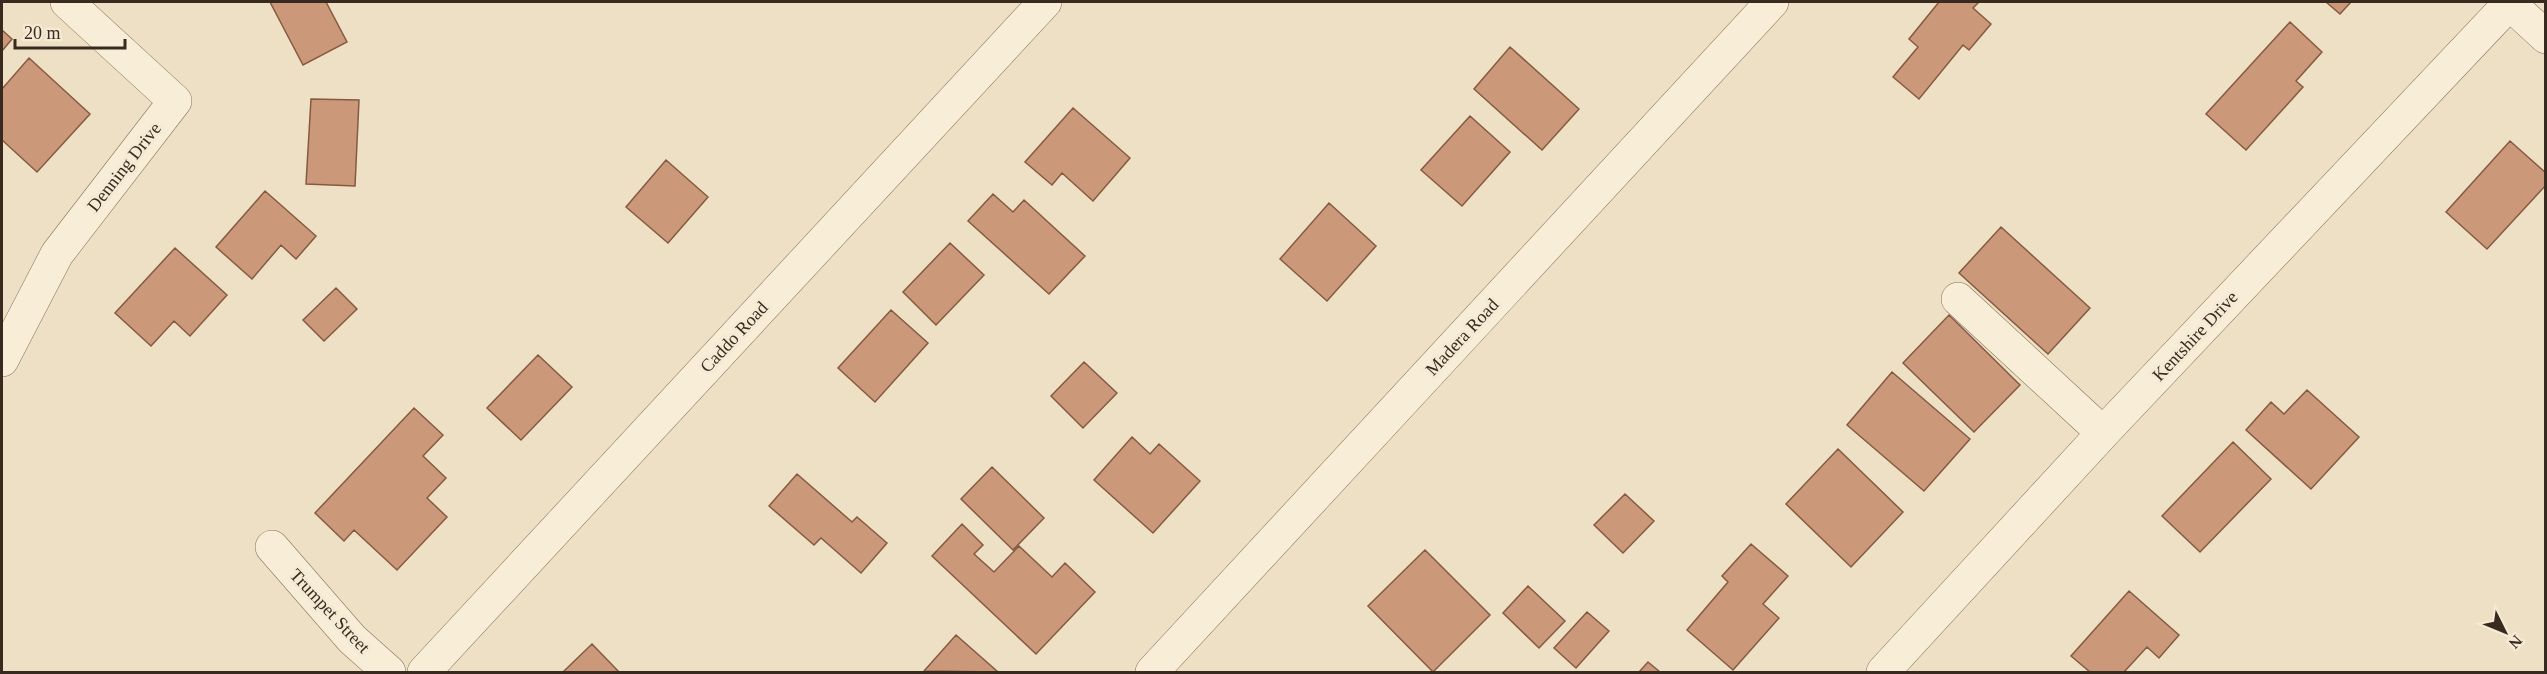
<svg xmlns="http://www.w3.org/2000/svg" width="2547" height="674" viewBox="0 0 2547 674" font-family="'Times New Roman',serif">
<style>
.building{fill:#cb997a;stroke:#865a41;stroke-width:1.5}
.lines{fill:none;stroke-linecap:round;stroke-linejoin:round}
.minor-casing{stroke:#87715b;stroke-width:34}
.minor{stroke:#f8edd7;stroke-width:33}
.labels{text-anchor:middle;stroke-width:6;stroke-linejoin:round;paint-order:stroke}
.street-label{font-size:18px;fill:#382a1e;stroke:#f5ead3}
</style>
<rect width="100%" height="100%" fill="#ede0c4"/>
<path class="building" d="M270 2H326L347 42 303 65Z
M1939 2H1979L1973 8 1991 24 1969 50 1963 45 1919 99 1893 77 1918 47 1909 39Z
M2326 2H2351L2340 14Z
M2290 22 2322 52 2296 81 2303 87 2246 150 2206 114Z
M2 30 12 39 2 51Z
M1510 47 1579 109 1542 150 1474 89Z
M29 58 90 114 37 172 2 140V89Z
M311 99 359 100 355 186 306 184Z
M1073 108 1130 158 1093 201 1062 173 1052 185 1025 162Z
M1470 116 1510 152 1462 206 1421 170Z
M2510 141 2546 173V185L2487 249 2446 212Z
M666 160 708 197 668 243 626 207Z
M265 191 316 236 296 259 281 245 252 279 216 247Z
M993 194 1013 212 1024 200 1085 256 1049 294 968 221Z
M1329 203 1376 246 1327 301 1280 259Z
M2001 227 2090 308 2048 354 1959 273Z
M950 243 984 275 936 325 903 292Z
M175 248 227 295 190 336 174 321 151 346 115 313Z
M336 288 357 309 324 341 303 320Z
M891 310 928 343 875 402 838 368Z
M1949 315 2020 385 1974 432 1903 363Z
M538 355 572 387 521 440 487 408Z
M1084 362 1117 393 1083 428 1051 396Z
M1892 372 1970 439 1924 491 1847 425Z
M2307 390 2359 437 2311 489 2246 430 2271 402 2284 414Z
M414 408 443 435 423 456 446 478 427 498 447 517 397 570 354 530 344 541 315 513Z
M1132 437 1150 454 1159 444 1200 481 1153 533 1094 480Z
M2233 442 2271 479 2200 552 2162 516Z
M1838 449 1903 512 1851 567 1786 504Z
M992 467 1044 518 1013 550 961 499Z
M797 474 852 522 857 517 887 543 861 573 821 538 814 545 769 506Z
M1625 494 1654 521 1623 553 1594 525Z
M962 524 983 545 974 554 994 572 1019 546 1052 577 1065 563 1095 592 1036 654 932 556Z
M1751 544 1788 576 1763 604 1779 618 1733 670 1687 630 1728 582 1722 576Z
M1425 550 1490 615 1433 672 1368 606Z
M1528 586 1565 621 1539 648 1503 613Z
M2129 591 2179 635 2159 658 2147 647 2124 672H2090L2071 656Z
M1587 612 1609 631 1576 668 1554 648Z
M956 635 998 672 924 671Z
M592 644 619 672H563Z
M1648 662 1660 672H1639Z"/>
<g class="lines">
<defs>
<path id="minor" d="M2508 2 2546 37
M1958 299 2103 433
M2 360 57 254 175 101 67 2
M272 547 352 639 389 672
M424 672 1045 2
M1152 672 1772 2
M1883 672 2103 433 2511 2"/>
</defs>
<use href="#minor" class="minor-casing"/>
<use href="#minor" class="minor"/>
</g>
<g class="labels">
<g class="street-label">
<text transform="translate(124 167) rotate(-52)" y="6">Denning Drive</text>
<text transform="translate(2195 336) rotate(-47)" y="6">Kentshire Drive</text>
<text transform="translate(734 337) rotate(-47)" y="6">Caddo Road</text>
<text transform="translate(1462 337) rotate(-47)" y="6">Madera Road</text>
<text transform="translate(330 611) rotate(47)" y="6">Trumpet Street</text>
</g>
</g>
<rect width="2547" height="674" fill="none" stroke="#382a1e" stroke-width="6"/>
<g transform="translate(2505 632) rotate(133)" stroke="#f5ead3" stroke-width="4.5" paint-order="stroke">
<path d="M0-4.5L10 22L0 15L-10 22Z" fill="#382a1e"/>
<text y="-9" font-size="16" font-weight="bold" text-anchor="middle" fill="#382a1e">N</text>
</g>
<path d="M15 39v9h110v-9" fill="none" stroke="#382a1e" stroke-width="3"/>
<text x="24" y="39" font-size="18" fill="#382a1e" stroke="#f5ead3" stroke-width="4.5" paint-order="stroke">20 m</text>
</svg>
